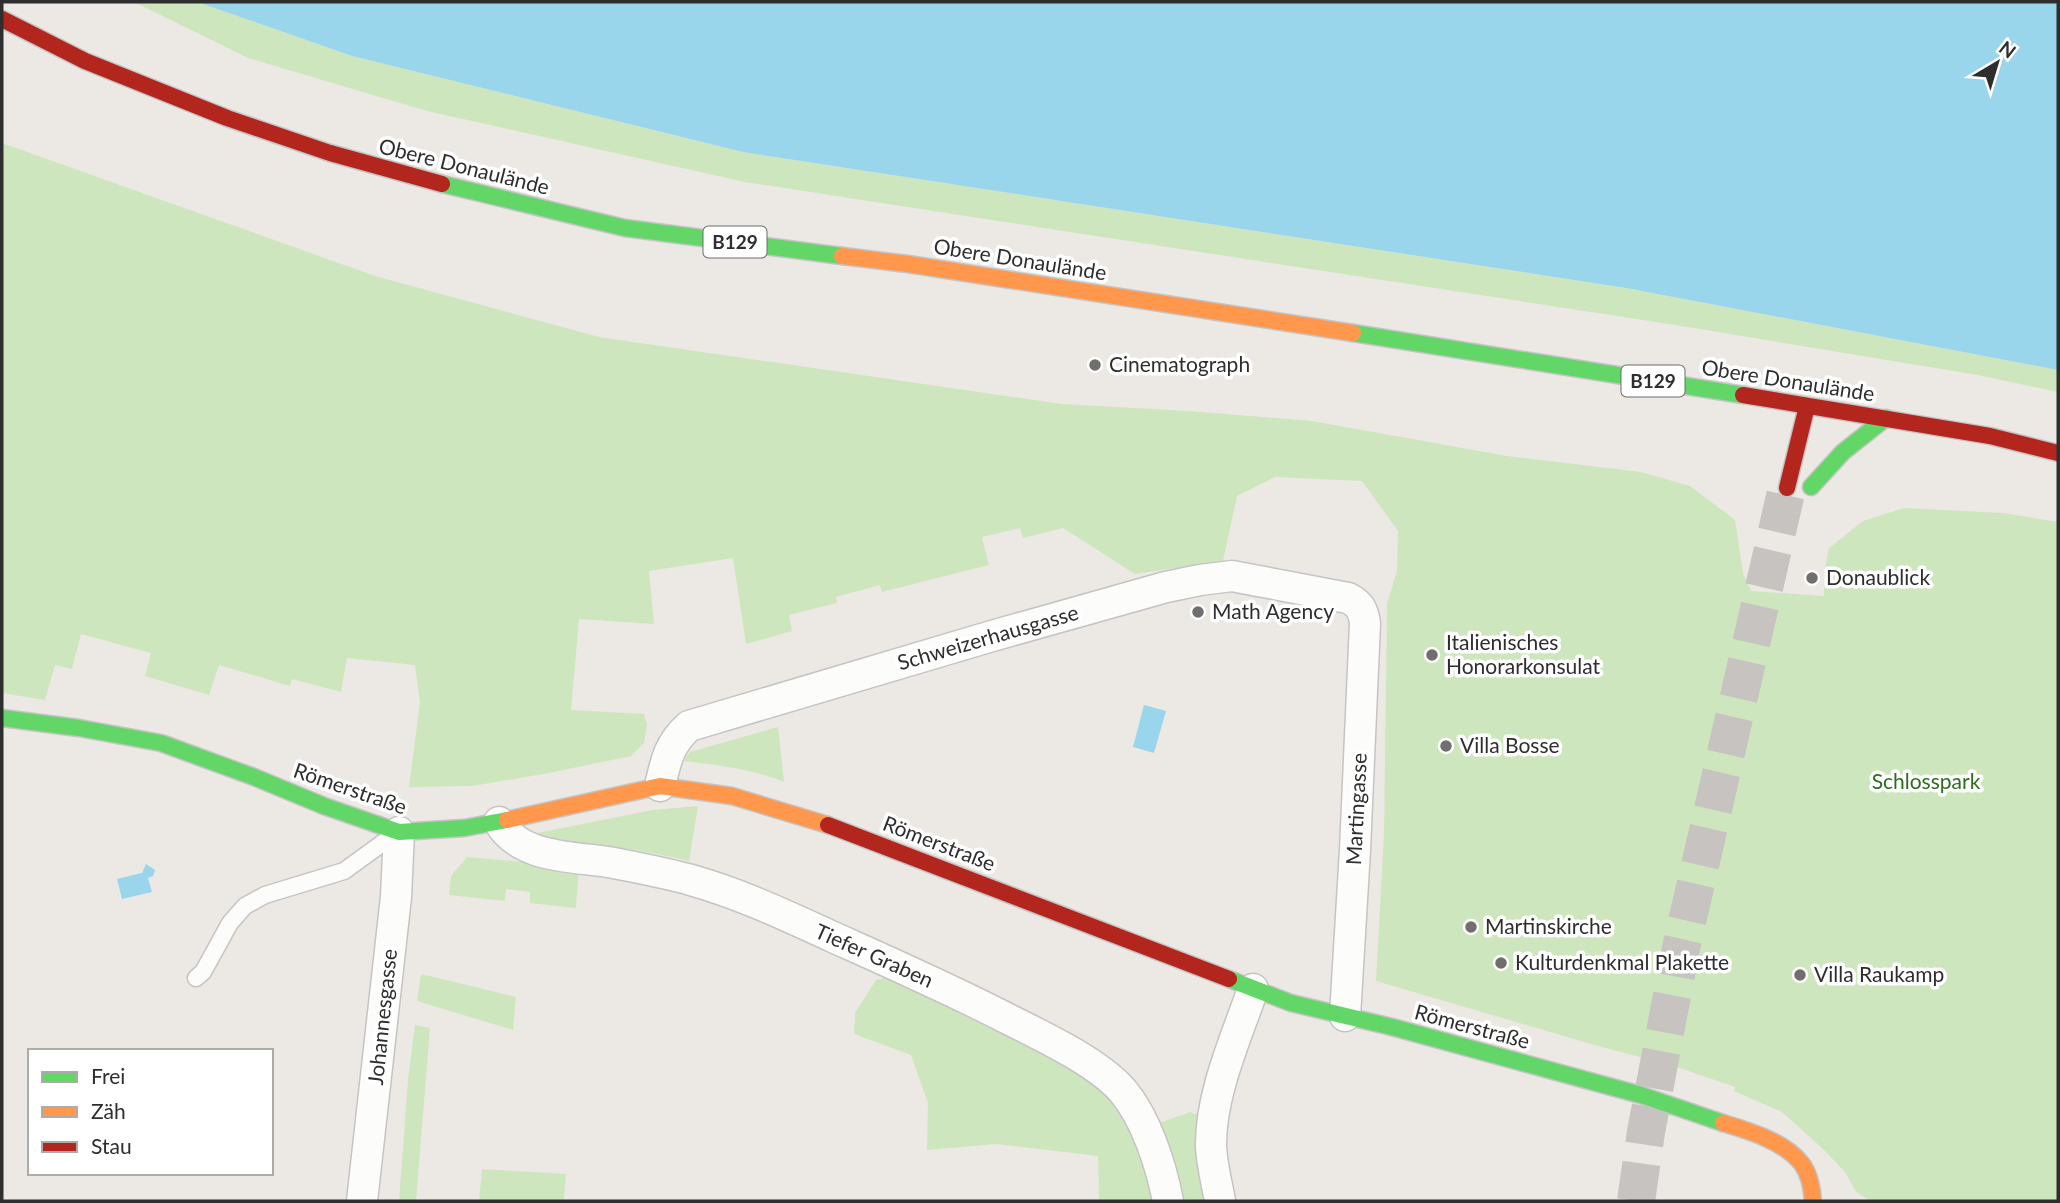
<svg xmlns="http://www.w3.org/2000/svg" width="2060" height="1203" viewBox="0 0 2060 1203" font-family="Lato,sans-serif">
<style>
.green{fill:#cee6be}
.water{fill:#99d6ec}
.lines{fill:none;stroke-linecap:round;stroke-linejoin:round}
.primary-tunnel{stroke:#c6c3c0;stroke-width:38;stroke-dasharray:38 19;stroke-linecap:butt}
.lane-casing{stroke:#c5c4c5;stroke-width:19}
.street-casing{stroke:#c5c4c5;stroke-width:33}
.fast-casing{stroke:#c5c4c5;stroke-width:19}
.slow-casing{stroke:#c5c4c5;stroke-width:19}
.jam-casing{stroke:#c5c4c5;stroke-width:19}
.lane{stroke:#fcfcfb;stroke-width:16}
.street{stroke:#fcfcfb;stroke-width:30}
.fast{stroke:#63d668;stroke-width:16}
.slow{stroke:#ff974d;stroke-width:16}
.jam{stroke:#b3261e;stroke-width:16}
.poi-dot{fill:#706f6e;stroke:#fff;stroke-width:2.5}
.labels{text-anchor:middle;stroke-width:7;stroke-linejoin:round;paint-order:stroke}
.shield{fill:#fff;stroke:#6d6d6d;stroke-width:2}
.shield-label{font-size:19px;font-weight:bold;fill:#2e2e2e}
.street-label{font-size:21px;fill:#2e2e2e;stroke:#fff}
.poi-label{font-size:21px;fill:#2e2e2e;stroke:#fff;text-anchor:start}
.park-label{font-size:21px;fill:#2c6e1b;stroke:#fff}
</style>
<rect width="100%" height="100%" fill="#ece8e4"/>
<path class="green" d="M134 2H197L352 56 743 152 1626 288 2058 370V392L1978 375 1682 326 745 182 427 111 248 58Z
M2 143 375 276 599 337 1062 404 1188 411 1312 421 1507 456 1641 472 1690 486 1735 520 1743 573 1751 591 1824 596V572L1829 548 1863 521 1904 508 2003 513 2058 522V1201H1871L1856 1192 1845 1172 1822 1148 1782 1112 1734 1091 1735 1087 1674 1066 1598 1046 1376 981 1384 834 1387 604 1397 571 1398 531 1362 481 1275 477 1237 496 1223 561 1135 574 1063 528 1023 538 1020 528 982 537 989 565 882 592 880 585 836 597 837 603 789 615 792 631 746 644 733 558 649 571 654 624 579 619 571 710 644 714 647 725 644 743 631 756 549 773 472 786 409 787 420 703 415 665 347 658 341 692 292 679 290 686 219 665 209 695 145 676 151 653 81 634 72 669 55 665 45 700 2 693Z
M778 727 784 782C753 769 717 765 684 761L690 752Z
M698 806 689 861C639 849 590 843 539 837L537 835 538 833 653 810Z
M467 857 579 867 576 908 530 903V892L506 889 505 901 449 895 451 876Z
M421 974 516 997 513 1030 417 1001Z
M887 977 1070 1068 1114 1099 1123 1113 1147 1167 1154 1201H1099L1098 1156 996 1144 927 1150 928 1103 911 1055 854 1034 855 1013 876 980Z
M415 1025 430 1028 416 1201H399L408 1080Z
M1190 1112 1207 1118 1213 1201H1175L1154 1125Z
M482 1169 566 1174 564 1201H479Z"/>
<path class="water" d="M197 2H2058V370L1626 288 743 152 352 56Z
M1144 705 1166 711 1154 753 1133 747Z
M146 864 155 870 153 876 148 878 152 892 122 899 117 879 142 873Z"/>
<g class="lines">
<path class="primary-tunnel" d="M1636 1201 1646 1132 1681 948 1787 488"/>
<defs>
<path id="lane" d="M196 978 203 972 230 923 245 906 265 895 344 871 395 834"/>
<path id="street" d="M660 786C666 760 669 744 689 726L992 636 1166 587 1200 580 1232 576 1348 598C1360 604 1363 610 1365 623L1355 850 1345 1016
M499 822C521 860 576 856 614 863 639 868 666 873 691 880 741 894 787 916 833 937 893 964 952 990 1010 1020 1044 1037 1097 1062 1122 1090 1146 1118 1161 1165 1168 1201
M362 1201 396 897 399 832
M1220 1201C1217 1184 1212 1165 1211 1147 1210 1095 1236 1038 1253 989"/>
<path id="fast" d="M442 184 625 228 842 256
M1353 333 1743 395
M1811 487 1843 452 1886 418
M2 718 79 728 161 743 254 777 324 806 399 832 464 828 507 820
M1229 979 1291 1003 1392 1027 1641 1095 1723 1123"/>
<path id="slow" d="M842 256 908 264 1353 333
M507 820 660 786 732 796 828 825
M1723 1123C1749 1131 1784 1141 1802 1164 1810 1175 1812 1188 1813 1201"/>
<path id="jam" d="M2 19 85 61 227 118 330 153 442 184
M1743 395 1990 436 2058 453
M1787 488 1807 406
M828 825 1229 979"/>
</defs>
<use href="#lane" class="lane-casing"/>
<use href="#street" class="street-casing"/>
<use href="#fast" class="fast-casing"/>
<use href="#slow" class="slow-casing"/>
<use href="#jam" class="jam-casing"/>
<use href="#lane" class="lane"/>
<use href="#street" class="street"/>
<use href="#fast" class="fast"/>
<use href="#slow" class="slow"/>
<use href="#jam" class="jam"/>
</g>
<g class="poi-dot">
<circle cx="1095" cy="365" r="7"/>
<circle cx="1812" cy="578" r="7"/>
<circle cx="1198" cy="612" r="7"/>
<circle cx="1432" cy="655" r="7"/>
<circle cx="1446" cy="746" r="7"/>
<circle cx="1471" cy="927" r="7"/>
<circle cx="1501" cy="963" r="7"/>
<circle cx="1800" cy="975" r="7"/>
</g>
<g class="labels">
<g class="shield">
<rect x="703.5" y="226.5" width="63" height="31" rx="5"/>
<rect x="1621.5" y="365.5" width="63" height="31" rx="5"/>
</g>
<g class="shield-label">
<text x="735" y="249">B129</text>
<text x="1653" y="388">B129</text>
</g>
<g class="street-label">
<text transform="translate(464 167) rotate(14)" y="7">Obere Donaulände</text>
<text transform="translate(1020 260) rotate(9)" y="7">Obere Donaulände</text>
<text transform="translate(1788 381) rotate(9)" y="7">Obere Donaulände</text>
<text transform="translate(988 638) rotate(-16)" y="7">Schweizerhausgasse</text>
<text transform="translate(350 789) rotate(19)" y="7">Römerstraße</text>
<text transform="translate(1357 809) rotate(-87)" y="7">Martingasse</text>
<text transform="translate(939 844) rotate(21)" y="7">Römerstraße</text>
<text transform="translate(874 956) rotate(24)" y="7">Tiefer Graben</text>
<text transform="translate(383 1017) rotate(-84)" y="7">Johannesgasse</text>
<text transform="translate(1472 1027) rotate(15)" y="7">Römerstraße</text>
</g>
<g class="poi-label">
<text x="1109" y="372">Cinematograph</text>
<text x="1826" y="585">Donaublick</text>
<text x="1212" y="619">Math Agency</text>
<text x="1446" y="650">Italienisches<tspan x="1446" dy="24">Honorarkonsulat</tspan></text>
<text x="1460" y="753">Villa Bosse</text>
<text x="1485" y="934">Martinskirche</text>
<text x="1515" y="970">Kulturdenkmal Plakette</text>
<text x="1814" y="982">Villa Raukamp</text>
</g>
<g class="park-label">
<text x="1926" y="789">Schlosspark</text>
</g>
</g>
<rect width="2060" height="1203" fill="none" stroke="#2e2e2e" stroke-width="7"/>
<rect x="28" y="1049" width="245" height="126" fill="#ffffff" stroke="#ababab" stroke-width="2"/>
<rect x="42" y="1072" width="35" height="10" fill="#63d668" stroke="#ababab" stroke-width="2"/>
<text x="91" y="1084" font-size="21" fill="#2e2e2e">Frei</text>
<rect x="42" y="1107" width="35" height="10" fill="#ff974d" stroke="#ababab" stroke-width="2"/>
<text x="91" y="1119" font-size="21" fill="#2e2e2e">Zäh</text>
<rect x="42" y="1142" width="35" height="10" fill="#b3261e" stroke="#ababab" stroke-width="2"/>
<text x="91" y="1154" font-size="21" fill="#2e2e2e">Stau</text>
<g transform="translate(1997 63) rotate(38)" stroke="#ffffff" stroke-width="5" paint-order="stroke">
<path d="M0-5L12 26L0 18L-12 26Z" fill="#2e2e2e"/>
<text y="-10" font-size="19" font-weight="bold" text-anchor="middle" fill="#2e2e2e">N</text>
</g>
</svg>
